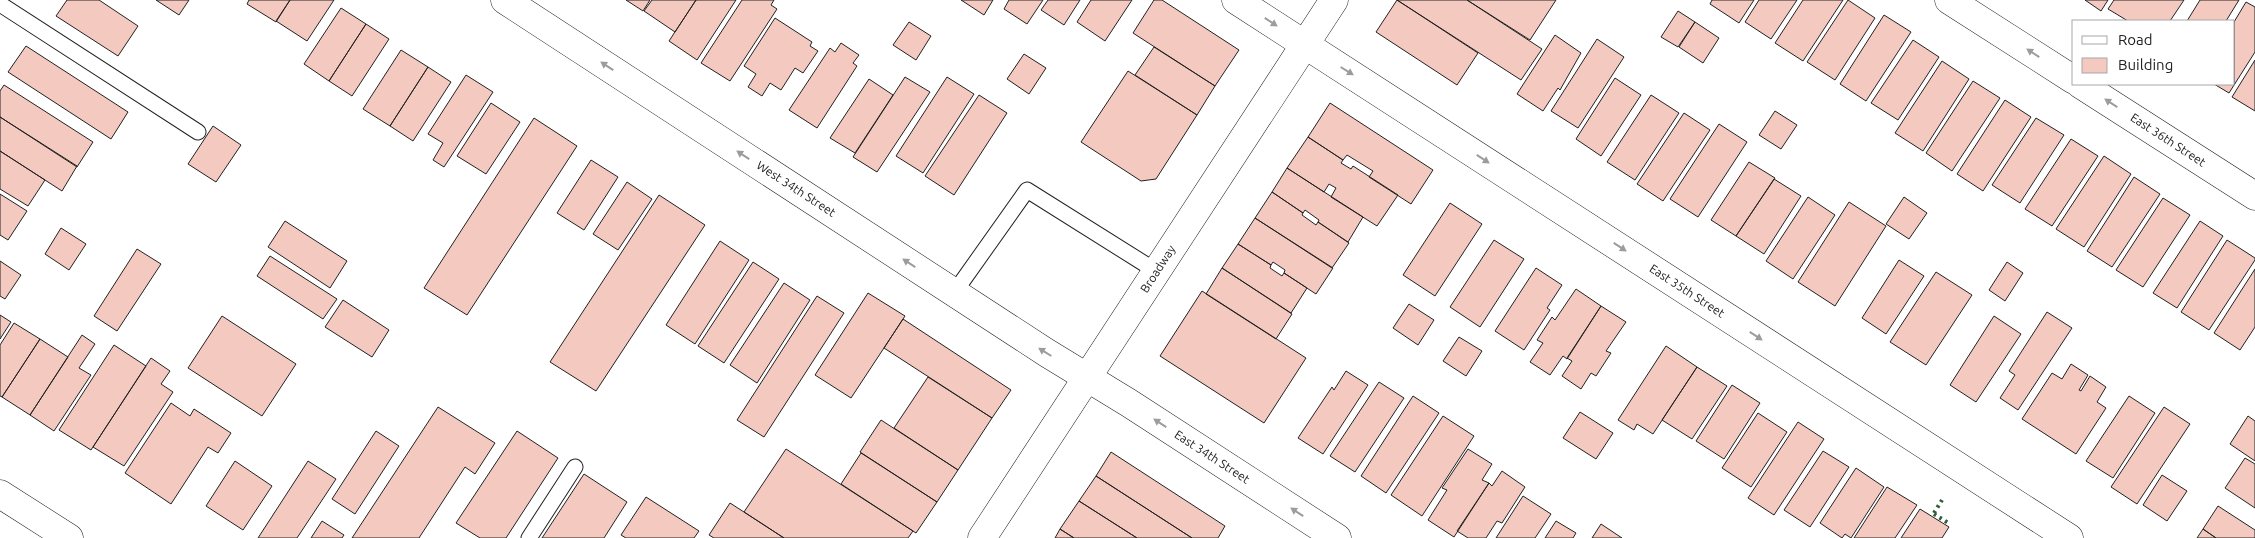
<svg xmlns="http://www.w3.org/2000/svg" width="2255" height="538" viewBox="0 0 2255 538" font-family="Ubuntu,sans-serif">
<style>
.building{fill:#f3c9c0;stroke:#222}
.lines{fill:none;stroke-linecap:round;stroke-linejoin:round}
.lane-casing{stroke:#222;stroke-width:17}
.street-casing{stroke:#222;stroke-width:29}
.secondary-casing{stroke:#222;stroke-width:29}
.lane{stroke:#fff;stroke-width:15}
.street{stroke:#fff;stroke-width:28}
.secondary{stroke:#fff;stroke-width:28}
.hedge{stroke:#2f5e38;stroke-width:4;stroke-dasharray:2.5 4;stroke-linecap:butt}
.oneway{fill:#9c9c9c}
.labels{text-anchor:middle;stroke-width:4;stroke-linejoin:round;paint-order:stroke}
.street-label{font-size:12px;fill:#222;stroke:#fff}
</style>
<rect width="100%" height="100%" fill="#fff"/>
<path class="building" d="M67 0H99L138 26 118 56 56 16Z
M156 0H189L179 15Z
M249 0H290L276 22 247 4Z
M290 0H334L307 41 276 21Z
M626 0H650L643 11Z
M652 0H696L675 32 644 11Z
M696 0H736L697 60 669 41Z
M742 0H774L771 5 777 9 730 81 701 63Z
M961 0H993L984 15Z
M1009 0H1043L1027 24 1004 9Z
M1048 0H1080L1064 25 1041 10Z
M1091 0H1132L1105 41 1077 22Z
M1154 0H1162L1239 50 1215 86 1133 33Z
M1397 0H1467L1542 49 1521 80Z
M1397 0 1478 53 1457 85 1376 32Z
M1467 0H1556L1530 40Z
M1712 0H1754L1739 23 1710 4Z
M1759 0H1797L1771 39 1745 22Z
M1803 0H1843L1803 61 1775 43Z
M1848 0 1875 18 1835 80 1807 62Z
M2085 0H2108L2101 11Z
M2114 0H2184L2170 21H2128L2108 9Z
M2200 0H2239L2226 21H2187Z
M2246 2 2255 7V52L2229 93 2214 84H2234V22Z
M341 8 366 24 329 81 304 64Z
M1678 11 1695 22 1678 47 1661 37Z
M1884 15 1911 32 1866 101 1840 84Z
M775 18 812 42 810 46 818 51 803 73 795 68 781 90 770 83 762 96 748 87 756 74 744 66Z
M909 22 931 36 916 60 893 45Z
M1695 22 1719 38 1703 63 1679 47Z
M366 24 389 39 352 96 329 81Z
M1555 35 1581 53 1560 90 1558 88 1543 111 1517 94Z
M1597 39 1624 57 1578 128 1551 111Z
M1913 40 1939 57 1898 120 1871 103Z
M841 43 859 55 853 63 857 66 817 128 789 110 830 48 835 52Z
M26 46 128 112 111 139 8 72Z
M1154 47 1215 86 1197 115 1135 75Z
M401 50 428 67 390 126 363 109Z
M1024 54 1046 68 1029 94 1007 79Z
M2255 60V111L2232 97Z
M1942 61 1969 79 1923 151 1895 133Z
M428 67 451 82 413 141 390 126Z
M1128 71 1197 115 1156 179 1141 181 1081 142Z
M466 75 493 92 444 167 433 160 443 143 428 134Z
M905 77 930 92 877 172 853 157Z
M947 77 974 94 923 173 896 156Z
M1615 78 1641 95 1601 156 1576 139Z
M869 79 893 95 855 153 830 138Z
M1973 81 2000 98 1952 171 1926 153Z
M4 85 93 142 77 167 0 117V91Z
M979 95 1007 113 954 195 925 176Z
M1651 95 1679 113 1635 180 1607 162Z
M2005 100 2031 117 1983 191 1957 174Z
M491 103 520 122 486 174 457 156Z
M1330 103 1433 170 1411 204 1369 177 1373 171 1347 155 1343 160 1308 137Z
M1775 111 1797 125 1781 149 1759 135Z
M1684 113 1710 130 1663 201 1637 184Z
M0 117 77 166 62 191 0 151Z
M534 118 577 146 467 315 424 288Z
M2036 118 2064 135 2020 203 1992 185Z
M1719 124 1747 142 1698 217 1670 199Z
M213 126 241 145 216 182 188 164Z
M1308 137 1343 160 1341 163 1351 169 1353 166 1398 195 1377 226 1331 197 1336 188 1329 184 1324 192 1287 168Z
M2071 139 2098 156 2052 226 2025 209Z
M0 151 45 180 28 206 0 189Z
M2104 156 2131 174 2084 247 2056 229Z
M591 160 618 177 584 230 557 213Z
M1749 162 1775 178 1736 236 1711 220Z
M1287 168 1363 217 1348 242 1318 222 1319 220 1305 210 1303 213 1272 192Z
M2134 177 2160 194 2112 267 2087 251Z
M1774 179 1801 196 1764 254 1736 236Z
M627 182 652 199 618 250 593 234Z
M1272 192 1303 213 1302 215 1316 225 1318 222 1349 243 1332 268 1255 218Z
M0 194 27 211 8 240 0 235Z
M659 195 705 225 596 391 550 362Z
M1808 197 1835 215 1793 279 1766 261Z
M1904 197 1927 213 1909 239 1886 224Z
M2163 198 2190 215 2143 287 2116 270Z
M1849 202 1886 226 1835 306 1798 282Z
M1450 203 1482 224 1435 296 1403 275Z
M1255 218 1333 268 1316 294 1284 273 1285 270 1273 262 1271 265 1238 244Z
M285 221 347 261 330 288 268 247Z
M2200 221 2223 236 2177 308 2153 293Z
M61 228 86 244 69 270 45 254Z
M1494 240 1524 259 1480 327 1450 307Z
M2227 240 2255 258V260L2209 330 2181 312Z
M720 241 749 260 695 344 666 325Z
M1238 244 1271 265 1270 268 1282 276 1284 273 1307 288 1291 313 1222 268Z
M137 249 161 264 117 331 94 316Z
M270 256 337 299 323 319 257 276Z
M1899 260 1924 276 1886 334 1862 318Z
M0 261 21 275 5 299 0 296Z
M753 262 779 279 724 363 698 346Z
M2007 262 2023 273 2005 301 1989 290Z
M1222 268 1292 314 1276 339 1206 294Z
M1536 268 1562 285 1547 308 1550 310 1524 350 1495 331Z
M2255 269V327L2240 350 2214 333Z
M1936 272 1972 295 1926 365 1890 342Z
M784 283 810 300 757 383 730 365Z
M1576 289 1601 306 1567 359 1563 356 1550 375 1530 362 1543 343 1537 340 1552 317 1555 320Z
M1202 291 1306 358 1264 423 1160 356Z
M868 293 905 316 851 398 815 375Z
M817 296 844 313 764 437 737 420Z
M343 300 389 330 372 357 325 327Z
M1409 304 1434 320 1418 345 1393 328Z
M1601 306 1626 322 1606 351 1611 353 1596 376 1591 373 1581 389 1562 376 1572 361 1567 358Z
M2047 312 2072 328 2018 410 2000 398 2015 375 2009 371Z
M0 315 11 322 0 339Z
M222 316 296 364 262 416 188 368Z
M1994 316 2021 334 1976 402 1950 385Z
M903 319 1011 390 992 418 884 348Z
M14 323 40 339 2 397 0 396V345Z
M82 335 95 344 79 368 91 375 54 431 30 415Z
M1459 337 1482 351 1466 376 1443 361Z
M40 339 68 357 30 415 2 397Z
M114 345 146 366 91 450 59 430Z
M1666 346 1697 367 1653 434 1637 424 1634 430 1618 420Z
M151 358 170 371 161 384 173 392 124 466 93 447Z
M2071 364 2088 375 2079 390 2081 391 2090 376 2106 387 2097 402 2106 408 2076 454 2022 419 2052 373 2062 379Z
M1697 367 1727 386 1692 439 1662 420Z
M1346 371 1368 385 1323 454 1298 438 1332 387 1334 390Z
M928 377 992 418 958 470 894 428Z
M1379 382 1404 398 1355 472 1330 456Z
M1732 385 1760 403 1724 459 1696 441Z
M1413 396 1439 413 1386 493 1361 476Z
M2129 396 2155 413 2113 478 2086 461Z
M171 403 190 416 194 409 231 433 218 453 208 447 171 504 125 473Z
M438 407 495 443 475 474 465 467 419 538H352Z
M2164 407 2190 424 2137 504 2111 487Z
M1580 412 1613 433 1596 459 1563 438Z
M1758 413 1787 432 1751 487 1722 468Z
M1443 416 1474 436 1422 516 1391 495Z
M2248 416 2255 421V461L2230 444Z
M881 420 958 470 937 502 860 452Z
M1798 422 1824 439 1774 515 1748 498Z
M376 431 399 446 355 514 332 499Z
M517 431 558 458 506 538H480L456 523Z
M786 449 913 531 908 538H784L744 512Z
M1468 449 1492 464 1482 480 1489 483 1454 537 1428 520 1447 490 1442 488Z
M1823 451 1849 467 1810 527 1784 510Z
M1111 452 1225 526 1218 538H1192L1096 476Z
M861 453 937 502 916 533 841 484Z
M2245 458 2255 464V508L2225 488Z
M235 461 272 486 243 530 206 506Z
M308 461 336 479 297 538H258Z
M1856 468 1884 487 1851 538 1845 534 1842 538 1820 523Z
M1502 471 1525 487 1502 523 1497 521 1486 538H1468L1457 531 1489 483 1492 486Z
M584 474 627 502 604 538H542Z
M2162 475 2187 491 2167 521 2143 505Z
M1096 476 1192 538H1137L1079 501Z
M1887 487 1917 505 1895 538H1854Z
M1523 496 1551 514 1535 538H1496Z
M646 497 699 531 694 538H626L621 535Z
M1079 501 1137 538H1074L1060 529Z
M730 503 744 512 784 538H714L709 535Z
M2218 506 2255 530V538H2216L2203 529Z
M1920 509 1949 527 1942 538H1901Z
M322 521 344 535 342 538H311Z
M1556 521 1576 533 1573 538H1545Z
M1601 524 1622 538H1592Z
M1060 529 1074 538H1055Z
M2203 529 2216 538H2197Z"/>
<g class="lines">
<defs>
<path id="lane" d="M0 4 198 132
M954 293 1027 190 1156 271
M529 538 575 467"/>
<path id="street" d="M505 0 1047 353 1129 403 1337 538
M1236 0 2069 538
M1949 0 2074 80
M2080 84 2255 196
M0 494 69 538"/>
<path id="secondary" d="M982 538 1334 0"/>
</defs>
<use href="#lane" class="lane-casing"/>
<use href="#street" class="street-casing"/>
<use href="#secondary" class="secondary-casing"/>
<use href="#lane" class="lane"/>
<use href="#street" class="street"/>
<use href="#secondary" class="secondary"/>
<path class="hedge" d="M1934 513 1942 500
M1934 514 1950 524"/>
</g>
<defs><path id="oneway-solid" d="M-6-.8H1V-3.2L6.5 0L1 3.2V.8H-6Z" transform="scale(1.25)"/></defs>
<g class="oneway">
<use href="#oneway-solid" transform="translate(1271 22) rotate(33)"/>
<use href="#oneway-solid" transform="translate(2033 53) rotate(-147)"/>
<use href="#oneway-solid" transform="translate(607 66) rotate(-147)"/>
<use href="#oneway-solid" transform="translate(1347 71) rotate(32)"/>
<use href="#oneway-solid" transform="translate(2111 103) rotate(-147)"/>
<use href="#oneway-solid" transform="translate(743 155) rotate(-147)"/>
<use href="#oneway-solid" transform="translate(1483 159) rotate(33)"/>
<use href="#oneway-solid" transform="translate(1620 247) rotate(33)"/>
<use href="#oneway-solid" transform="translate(909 263) rotate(-147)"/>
<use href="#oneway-solid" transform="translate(1756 336) rotate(33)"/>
<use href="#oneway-solid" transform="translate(1045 352) rotate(-148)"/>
<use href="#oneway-solid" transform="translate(1160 423) rotate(-147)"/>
<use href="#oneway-solid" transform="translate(1297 512) rotate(-147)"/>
</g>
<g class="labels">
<g class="street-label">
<text transform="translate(2168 140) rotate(33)" y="4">East 36th Street</text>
<text transform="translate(796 189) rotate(33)" y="4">West 34th Street</text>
<text transform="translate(1158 269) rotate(-57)" y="4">Broadway</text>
<text transform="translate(1687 291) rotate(33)" y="4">East 35th Street</text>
<text transform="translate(1212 457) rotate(33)" y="4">East 34th Street</text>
</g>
</g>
<rect x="2072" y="20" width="162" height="65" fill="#ffffff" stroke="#a7a7a7"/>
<rect x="2082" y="36" width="25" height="8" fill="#ffffff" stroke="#a7a7a7"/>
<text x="2118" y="45" font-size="15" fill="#222222">Road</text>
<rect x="2082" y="58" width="25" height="15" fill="#f3c9c0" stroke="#a7a7a7"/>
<text x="2118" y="70" font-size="15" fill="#222222">Building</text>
</svg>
